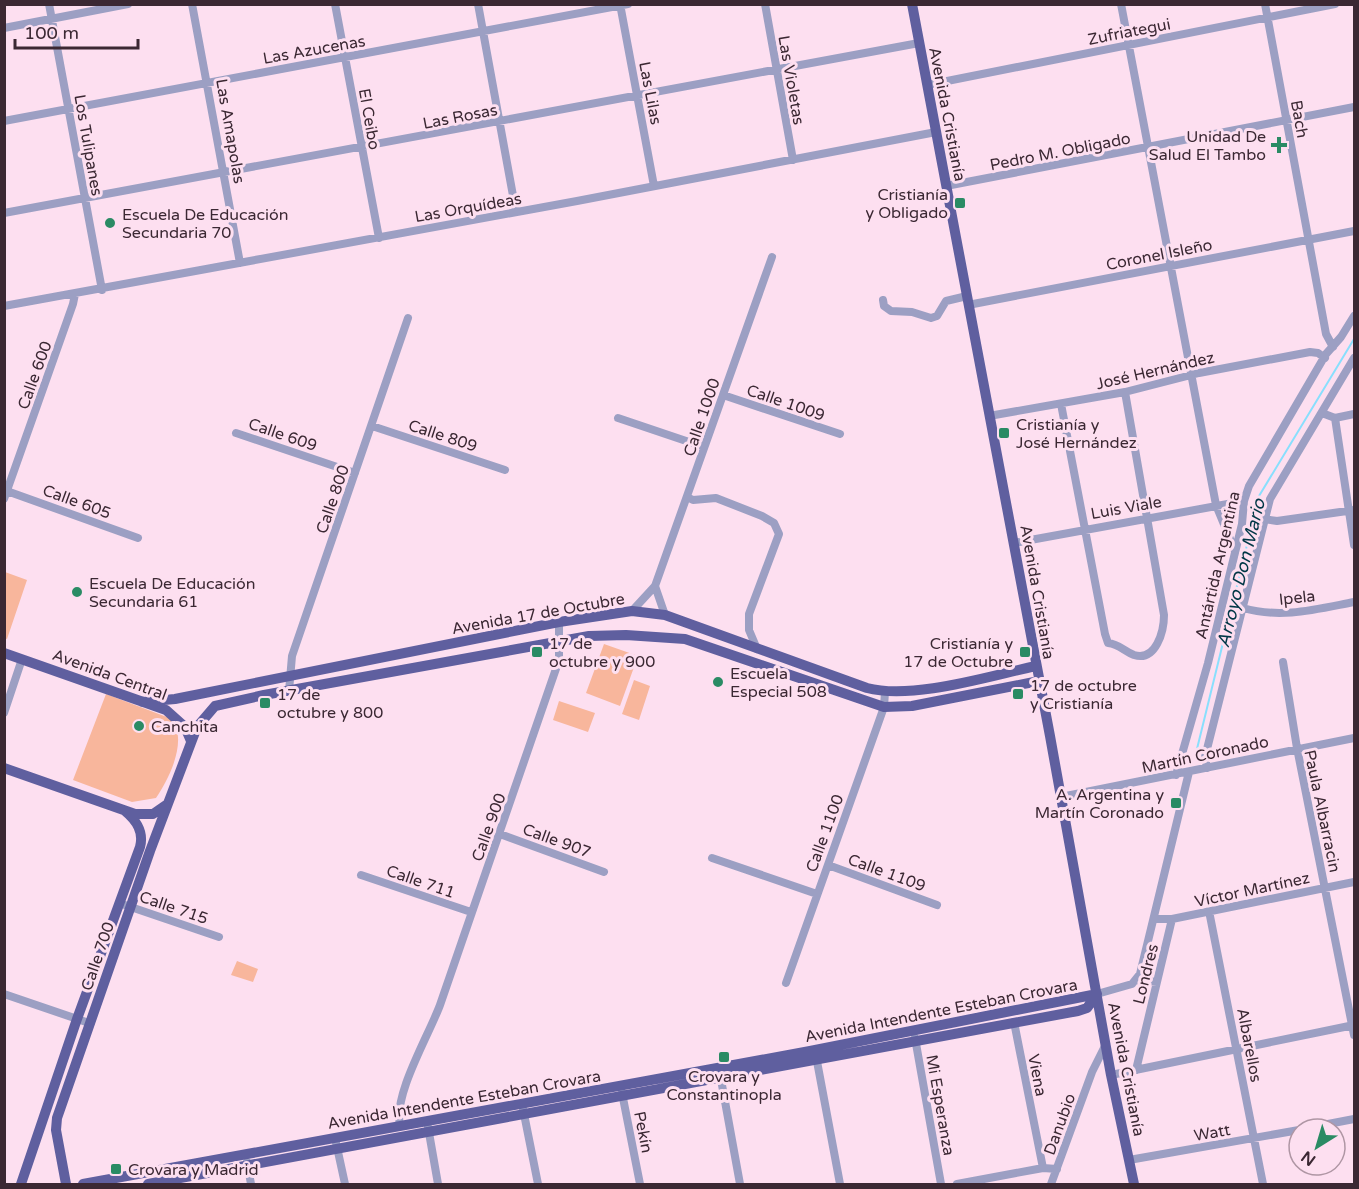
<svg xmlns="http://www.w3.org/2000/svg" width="1359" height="1189" viewBox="0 0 1359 1189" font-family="'Varela Round',sans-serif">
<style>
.green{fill:#f8b69c}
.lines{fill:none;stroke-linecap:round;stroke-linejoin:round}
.stream{stroke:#89dffd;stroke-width:2}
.minor{stroke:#9c9fc3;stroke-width:8}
.major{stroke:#5f5f9f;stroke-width:10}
.poi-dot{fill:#2a8b64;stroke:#fddff0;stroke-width:2}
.labels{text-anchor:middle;stroke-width:6;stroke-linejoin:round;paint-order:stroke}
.street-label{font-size:16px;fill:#3b2833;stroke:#fddff0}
.poi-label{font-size:16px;fill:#3b2833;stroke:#fddff0;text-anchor:start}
.water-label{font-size:18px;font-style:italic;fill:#003746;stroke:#fddff0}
</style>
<rect width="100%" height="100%" fill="#fddff0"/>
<path class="green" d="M5 572 27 580 7 639 4 638Z
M604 644 638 656 620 706 586 693Z
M634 680 650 686 639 720 622 714Z
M106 694 172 719C188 741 169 779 156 798L132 802 73 780Z
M559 701 595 713 588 732 553 720Z
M237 961 258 969 253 982 231 975Z"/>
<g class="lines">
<path class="stream" d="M1195 757 1259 496 1354 339"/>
<path class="minor" d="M49 4 102 290
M192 4 240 263
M335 4 379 238
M478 4 516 212
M620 4 654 186
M765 4 793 160
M1121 4 1216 505 1235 551
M1265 4 1326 334 1333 347
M4 28 128 4
M927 85 1335 4
M4 121 628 4
M946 186 1354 107
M4 213 919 43
M883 300 884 306 891 311 912 312 931 318 937 316 946 301 967 296
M968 305 1354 231
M4 306 577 201 936 132
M723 395 840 434
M1061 404 1105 634 1108 643C1119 644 1124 651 1134 655 1156 662 1164 631 1164 615L1125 392
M1322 413 1335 418 1354 414
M989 416 1125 392 1199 373 1310 352 1318 353 1325 358
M618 418 704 447
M1335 418 1354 545
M372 426 505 470
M236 433 355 473
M4 490 138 538
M687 497 693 500 716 498 762 516 774 523 779 534 749 614V630L757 649
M4 499 73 304 75 294
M1264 519 1277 521 1354 510
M1014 543 1244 501
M655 586 665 615
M1243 608C1281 619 1317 609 1354 602
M632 611 655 586 772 257
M1283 662 1297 748 1354 1035
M289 691 292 656 408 318
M4 713 22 659
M1207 768 1205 757 1270 499 1354 358
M1176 775 1208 663 1242 524 1244 501 1249 486 1326 354 1341 337 1354 316
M1061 797 1354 738
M500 834 604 872
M712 858 817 894
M828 865 937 905
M361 875 471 912
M119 903 219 937
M1209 911 1263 1184
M1154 919H1172L1354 882
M1137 980 1157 982
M786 983 884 707 885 692
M4 994 89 1023
M1097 994 1132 984 1140 974 1189 772
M1014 1022 1043 1168
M915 1038 941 1184
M816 1056 840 1184
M1136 1070 1172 919
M720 1074 740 1184
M1111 1075 1354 1025
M622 1093 640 1184
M523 1109 538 1184
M400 1125C393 1095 429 1035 440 1005L559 660V622
M428 1127 438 1184
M1302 1129 1354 1119
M335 1138 345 1184
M1129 1160 1299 1130
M247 1162 251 1184
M957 1184 1043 1168 1057 1169
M1051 1184 1092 1072 1106 1044"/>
<path class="major" d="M912 4 1050 736 1111 1075 1134 1184
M4 653 166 710 185 727 191 741
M142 702 175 699 559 622 632 611 665 615 867 688C913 700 989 676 1036 666
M4 768 135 814H153L166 805
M21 1184 77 1019 140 847C144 832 137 821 125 811
M66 1184 56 1130 57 1118 150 851 197 727 215 706 264 695 589 636 626 635 685 639 884 707 912 706 1039 681
M83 1184 810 1051 1097 994
M148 1184 1078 1011 1087 1008 1097 994"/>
</g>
<g class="poi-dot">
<path d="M1276 136h6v6h6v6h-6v6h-6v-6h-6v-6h6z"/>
<rect x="954" y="197" width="12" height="12" rx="3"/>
<circle cx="110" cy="223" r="6"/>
<rect x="998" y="427" width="12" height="12" rx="3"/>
<circle cx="77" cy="592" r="6"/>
<rect x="531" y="646" width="12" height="12" rx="3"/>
<rect x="1019" y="646" width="12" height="12" rx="3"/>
<circle cx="718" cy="682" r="6"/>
<rect x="1012" y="688" width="12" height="12" rx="3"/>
<rect x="259" y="697" width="12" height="12" rx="3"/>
<circle cx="139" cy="726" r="6"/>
<rect x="1170" y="797" width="12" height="12" rx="3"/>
<rect x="718" y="1051" width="12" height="12" rx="3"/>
<rect x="110" y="1163" width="12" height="12" rx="3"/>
</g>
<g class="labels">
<g class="street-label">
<text transform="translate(1129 31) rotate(-11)" y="6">Zufriategui</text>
<text transform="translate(314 49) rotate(-10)" y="6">Las Azucenas</text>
<text transform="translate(792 80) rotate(80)" y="6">Las Violetas</text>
<text transform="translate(651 93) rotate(79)" y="6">Las Lilas</text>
<text transform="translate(948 114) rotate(79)" y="6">Avenida Cristianía</text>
<text transform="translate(460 116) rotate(-11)" y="6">Las Rosas</text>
<text transform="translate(370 119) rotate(80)" y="6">El Ceibo</text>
<text transform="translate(1300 119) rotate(80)" y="6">Bach</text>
<text transform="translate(231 131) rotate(80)" y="6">Las Amapolas</text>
<text transform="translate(89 145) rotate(80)" y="6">Los Tulipanes</text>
<text transform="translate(1060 151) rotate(-11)" y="6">Pedro M. Obligado</text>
<text transform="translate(468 207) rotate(-10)" y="6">Las Orquídeas</text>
<text transform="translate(1159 254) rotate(-11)" y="6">Coronel Isleño</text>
<text transform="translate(1155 370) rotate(-13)" y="6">José Hernández</text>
<text transform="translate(34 375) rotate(-70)" y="6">Calle 600</text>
<text transform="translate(786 402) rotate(19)" y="6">Calle 1009</text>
<text transform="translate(701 417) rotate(-71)" y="6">Calle 1000</text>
<text transform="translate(283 434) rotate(19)" y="6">Calle 609</text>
<text transform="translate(443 435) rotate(18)" y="6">Calle 809</text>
<text transform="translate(332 499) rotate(-71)" y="6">Calle 800</text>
<text transform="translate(77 501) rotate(20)" y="6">Calle 605</text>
<text transform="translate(1126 507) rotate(-10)" y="6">Luis Viale</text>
<text transform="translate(1217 565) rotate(-77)" y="6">Antártida Argentina</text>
<text transform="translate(1038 592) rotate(80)" y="6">Avenida Cristianía</text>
<text transform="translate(1297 597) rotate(-6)" y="6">Ipela</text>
<text transform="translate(538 613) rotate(-10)" y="6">Avenida 17 de Octubre</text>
<text transform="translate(110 674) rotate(20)" y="6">Avenida Central</text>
<text transform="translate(1205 754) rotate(-12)" y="6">Martín Coronado</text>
<text transform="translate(1323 811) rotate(78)" y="6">Paula Albarracin</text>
<text transform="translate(488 827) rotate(-70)" y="6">Calle 900</text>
<text transform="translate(824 833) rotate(-70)" y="6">Calle 1100</text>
<text transform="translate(557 840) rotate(20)" y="6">Calle 907</text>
<text transform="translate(887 872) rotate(20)" y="6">Calle 1109</text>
<text transform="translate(421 881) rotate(19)" y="6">Calle 711</text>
<text transform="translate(1252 889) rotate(-12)" y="6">Víctor Martínez</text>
<text transform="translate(174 907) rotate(19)" y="6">Calle 715</text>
<text transform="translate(97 956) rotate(-71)" y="6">Calle 700</text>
<text transform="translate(1145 974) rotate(-76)" y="6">Londres</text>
<text transform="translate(941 1010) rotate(-11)" y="6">Avenida Intendente Esteban Crovara</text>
<text transform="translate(1250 1045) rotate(79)" y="6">Albarellos</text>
<text transform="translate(1127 1069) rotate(79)" y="6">Avenida Cristianía</text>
<text transform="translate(1038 1075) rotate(79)" y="6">Viena</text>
<text transform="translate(464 1099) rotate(-10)" y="6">Avenida Intendente Esteban Crovara</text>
<text transform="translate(941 1105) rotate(80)" y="6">Mi Esperanza</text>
<text transform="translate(1059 1124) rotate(-70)" y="6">Danubio</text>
<text transform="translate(644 1132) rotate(79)" y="6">Pekín</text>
<text transform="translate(1212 1132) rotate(-10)" y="6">Watt</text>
</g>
<g class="poi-label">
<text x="1266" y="142" text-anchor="end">Unidad De<tspan x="1266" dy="18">Salud El Tambo</tspan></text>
<text x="948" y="200" text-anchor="end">Cristianía<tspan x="948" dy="18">y Obligado</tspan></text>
<text x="122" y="220">Escuela De Educación<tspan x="122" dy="18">Secundaria 70</tspan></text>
<text x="1016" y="430">Cristianía y<tspan x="1016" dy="18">José Hernández</tspan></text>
<text x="89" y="589">Escuela De Educación<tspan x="89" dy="18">Secundaria 61</tspan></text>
<text x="549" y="649">17 de<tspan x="549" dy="18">octubre y 900</tspan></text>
<text x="1013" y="649" text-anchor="end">Cristianía y<tspan x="1013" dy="18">17 de Octubre</tspan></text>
<text x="730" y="679">Escuela<tspan x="730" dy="18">Especial 508</tspan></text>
<text x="1030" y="691">17 de octubre<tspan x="1030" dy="18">y Cristianía</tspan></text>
<text x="277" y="700">17 de<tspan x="277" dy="18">octubre y 800</tspan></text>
<text x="151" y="732">Canchita</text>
<text x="1164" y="800" text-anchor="end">A. Argentina y<tspan x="1164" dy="18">Martín Coronado</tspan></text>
<text x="724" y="1082" text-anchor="middle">Crovara y<tspan x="724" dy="18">Constantinopla</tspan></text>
<text x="128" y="1175">Crovara y Madrid</text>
</g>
<g class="water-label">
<text transform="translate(1241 573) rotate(-76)" y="6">Arroyo Don Mario</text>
</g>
</g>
<rect width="1359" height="1189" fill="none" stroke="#3b2833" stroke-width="12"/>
<g transform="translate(1317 1147) rotate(217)"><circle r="28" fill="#fddff0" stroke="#af96a4" stroke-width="1.5"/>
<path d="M0-4.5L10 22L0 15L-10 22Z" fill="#2a8b64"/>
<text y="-9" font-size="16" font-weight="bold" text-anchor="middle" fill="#3b2833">N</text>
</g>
<path d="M15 39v9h123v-9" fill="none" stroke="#3b2833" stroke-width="3"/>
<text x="24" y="39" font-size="18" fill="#3b2833" stroke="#fddff0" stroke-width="4.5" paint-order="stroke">100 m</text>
</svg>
